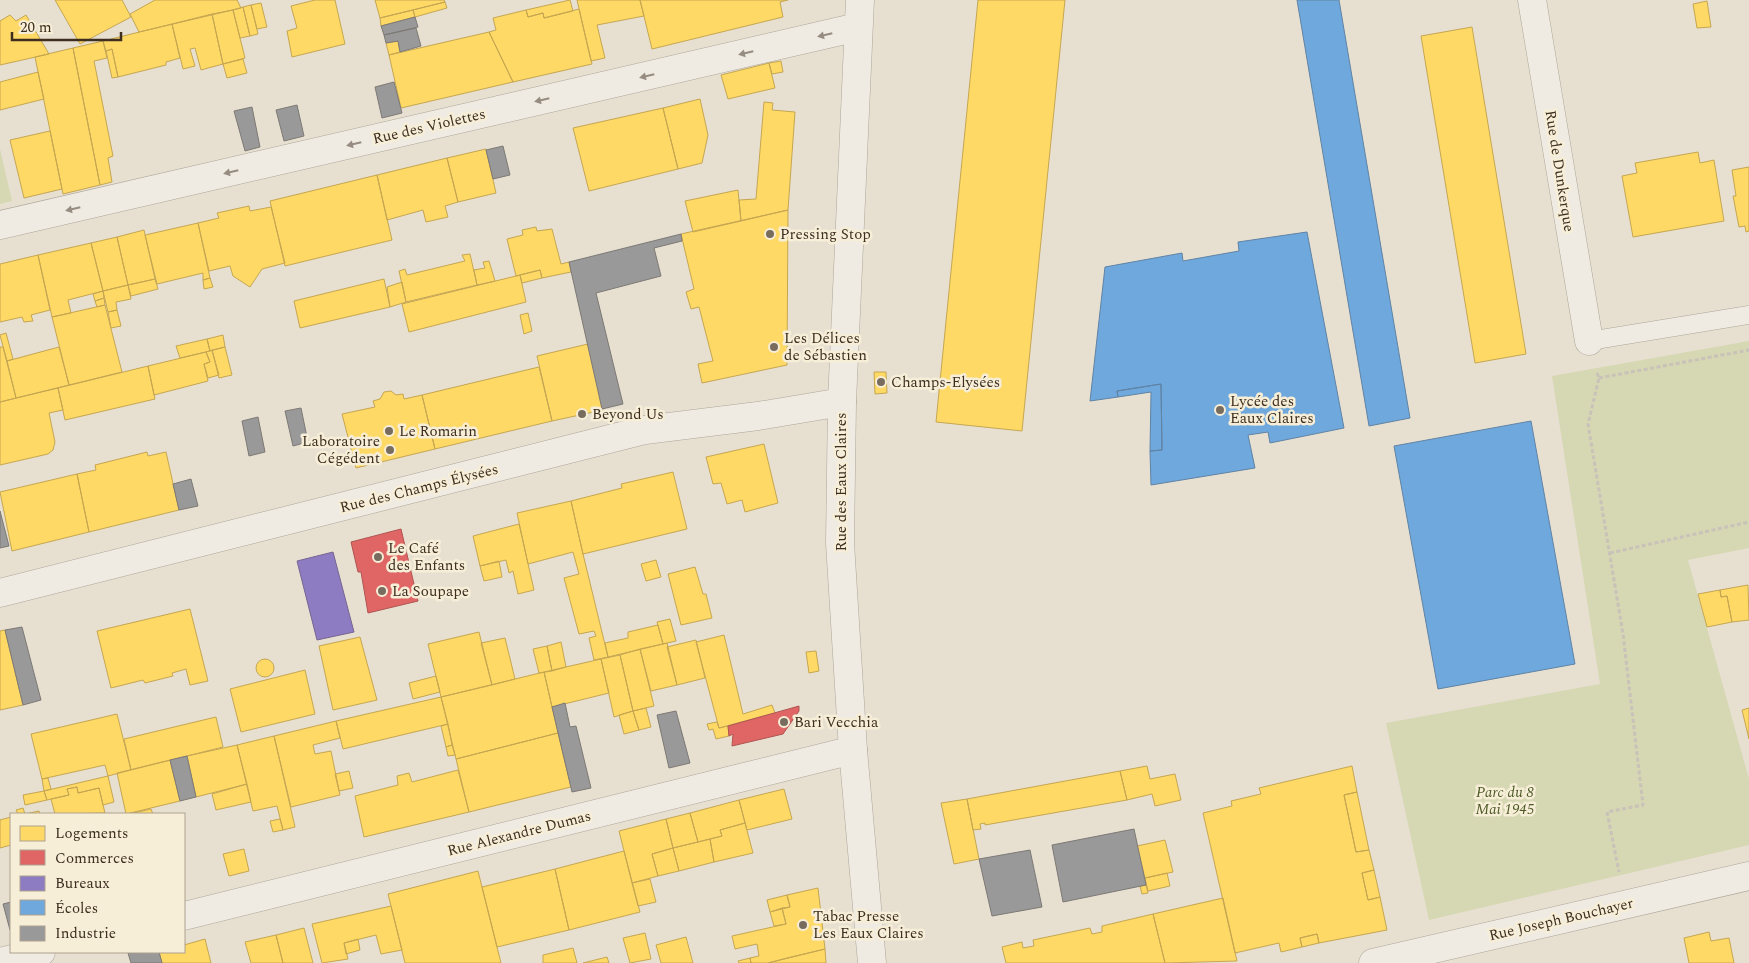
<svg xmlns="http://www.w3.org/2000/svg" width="1749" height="963" viewBox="0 0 1749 963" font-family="Spectral,serif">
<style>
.green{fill:#d6d7b3}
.homes{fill:#ffd966;stroke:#c5a651}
.shops{fill:#e06666;stroke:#af5551}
.offices{fill:#8e7cc3;stroke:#766592}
.schools{fill:#6fa8dc;stroke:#6083a4}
.industry{fill:#999;stroke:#7d7975}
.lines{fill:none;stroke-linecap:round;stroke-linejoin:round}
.service-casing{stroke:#ada599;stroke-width:19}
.minor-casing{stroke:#ada599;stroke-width:29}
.tertiary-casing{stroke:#ada599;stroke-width:29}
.path{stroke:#c8c2b9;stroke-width:3;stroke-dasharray:4 2.5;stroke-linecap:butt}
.service{stroke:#efebe3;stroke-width:18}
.minor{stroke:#efebe3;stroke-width:28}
.tertiary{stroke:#efebe3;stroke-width:28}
.oneway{fill:#968c82}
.poi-dot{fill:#786c5e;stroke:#f7eed8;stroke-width:2}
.labels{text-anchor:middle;stroke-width:5;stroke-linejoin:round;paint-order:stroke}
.street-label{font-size:15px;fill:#3d2e20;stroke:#f7eed8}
.poi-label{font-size:15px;fill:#3d2e20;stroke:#f7eed8;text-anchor:start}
.park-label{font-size:15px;font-style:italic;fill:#4d5a26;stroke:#f7eed8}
</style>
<rect width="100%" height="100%" fill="#e7e0d1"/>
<path class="green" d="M0 149 12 201 0 204Z
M1749 341V548L1688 560 1749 779V845L1429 920 1386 723 1600 684 1552 376Z"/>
<path class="homes" d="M55 0H122L131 17 80 44Z
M155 0H237L241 8 139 32 130 14Z
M315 0H335L345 44 292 57 287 31 297 28 291 6Z
M375 0H444L445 2 380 18Z
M570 0 573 11 544 18 543 13 528 17 526 10Z
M577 0H640L644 16 597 25 605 58 591 61Z
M640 0H788L780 2 783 17 652 49Z
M978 0H1065L1022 431 936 422Z
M1707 1 1711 27 1697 28 1693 4Z
M445 2 447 8 415 17 413 10Z
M261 3 267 27 257 29 251 5Z
M251 5 258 34 250 36 243 7Z
M243 7 250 36 240 38 233 10Z
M579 9 592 64 513 82 489 32 496 30 493 18 526 10 528 17 543 13 544 18Z
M233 10 245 58 223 64 212 14Z
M413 10 415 17 381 26 380 18Z
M212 14 223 64 201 70 195 48 190 49 195 66 183 69 172 24Z
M10 15 16 21 26 15 49 54 0 65V21Z
M172 24 180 58 166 62V65L118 77 112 49 106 51 103 41Z
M1472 27 1526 354 1475 363 1421 36Z
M489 32 513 82 401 108 389 55Z
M103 41 107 58 94 61 113 156 108 158 112 182 100 185 73 48Z
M398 41 400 52 389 55 386 43Z
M73 48 100 185 63 194 35 57Z
M112 49 118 77 112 78 106 51Z
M243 59 247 73 227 78 223 64Z
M781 61 783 72 772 74 769 63Z
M769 63 775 88 728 99 721 75Z
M38 72 44 99 0 110V82Z
M700 99 708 135 702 163 678 169 663 108Z
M764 102 773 103 772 110 795 112 788 210 741 221 739 200 756 199Z
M663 108 678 169 589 191 573 128Z
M50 131 62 189 24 198 10 140Z
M486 149 496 193 458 202 447 158Z
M1698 152 1700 163 1714 160 1724 221 1633 237 1622 176 1637 173 1635 163Z
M447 158 458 202 445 206 448 217 426 222 423 210 387 220 377 175Z
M1749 167V231L1746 232 1745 226 1739 227 1733 196H1736L1732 170Z
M377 175 392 240 285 266 270 201Z
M738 190 741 221 693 232 685 201Z
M249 206 250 211 271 207 285 263 262 269 250 287 233 276 230 266 209 271 198 223 219 218 217 213Z
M788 210 787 365 702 383 698 364 713 361 699 307 691 309 686 292 694 289 681 234Z
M198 223 210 278 203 280V273L157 284 145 235Z
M536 227 537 231 552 229 561 264 569 262 571 272 542 278 540 270 516 276 507 239 523 235 522 230Z
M144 230 155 279 128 285 117 237Z
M117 237 128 285 103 291 91 243Z
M91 243 103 291 68 300 71 313 52 317 38 255Z
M470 254 477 285 406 302 399 271 405 269 407 275 465 261 462 255Z
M38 255 50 310 31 315 33 321 24 322 22 317 0 322V264Z
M489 261 495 281 477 285 474 270 485 268 483 262Z
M540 270 542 278 522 283 520 275Z
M520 275 526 302 409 332 402 304Z
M210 278 213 287 204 289 203 280Z
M155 279 158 289 131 296 128 285Z
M384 279 390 307 300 328 294 301Z
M402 282 406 302 390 307 387 287Z
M128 285 131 299 116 302 117 310 108 312 103 291Z
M103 291 104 298 95 301 93 294Z
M104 298 105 305 97 307 95 301Z
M105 305 122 372 69 385 52 317Z
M117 310 121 326 111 328 108 312Z
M528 313 532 331 524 334 520 315Z
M6 333 13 359 7 361 0 335Z
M223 335 225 347 210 351 207 339Z
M207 339 210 351 180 358 176 346Z
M588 344 603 410 552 421 537 356Z
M0 347H3L16 398 0 402Z
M59 347 69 385 16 398 7 361Z
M225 347 232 375 219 378 212 350Z
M212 350 219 375 208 378 204 364 210 362 206 352Z
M206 352 210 362 204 364 208 381 154 395 148 366Z
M148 366 155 399 65 420 58 388Z
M539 367 552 421 435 449 422 395Z
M874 372H886L887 393 875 394Z
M58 388 63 410 49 413 55 442 53 450 48 454 0 465V402Z
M391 391 396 395 403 394 404 399 422 395 435 449 356 468 342 414 375 407 373 401 380 399 384 392Z
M764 444 778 503 745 512 742 500 727 504 721 483 713 484 706 457Z
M147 452 148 456 166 452 179 510 89 532 77 474 96 470 95 465Z
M673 472 687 529 583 554 571 501 622 488 621 484Z
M77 474 89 532 12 551 0 492Z
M571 501 583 554 608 657 594 660 589 638 596 636 594 631 579 634 564 578 579 574 573 552 528 564 517 513Z
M519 524 534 590 518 594 513 571 509 573 506 560 480 566 473 536Z
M656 560 661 577 646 581 641 564Z
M499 561 502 577 484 581 480 566Z
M695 567 703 594H706L712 618 681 625 668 574Z
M1748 585 1749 620 1732 622 1727 596 1721 597 1720 590Z
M1720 590 1721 597 1727 596 1732 622 1707 627 1698 594Z
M190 609 208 681 190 685 186 669 172 673 173 676 145 683 143 680 111 688 97 631Z
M670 619 676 641 663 644 657 622Z
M658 625 663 644 608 657 605 643 628 638V632Z
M5 630 23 705 0 710V631Z
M479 632 492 685 441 697 428 644Z
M724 635 743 714 772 705 775 713 719 728 696 642Z
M360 637 377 700 333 710 319 646Z
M505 638 515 679 492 685 481 643Z
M696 640 705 678 677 685 667 647Z
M561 642 566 667 552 671 547 646Z
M667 643 677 685 651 691 640 649Z
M547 646 552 671 539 673 533 649Z
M640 649 654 706 633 711 620 655Z
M816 651 819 671 809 673 806 652Z
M620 655 633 711 614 717 601 659Z
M256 668a9 9 0 1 1 18 0a9 9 0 1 1-18 0Z
M601 659 609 693 552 707 544 672Z
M305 670 315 714 241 732 230 689Z
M544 672 558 733 456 759 441 697Z
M436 676 440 692 413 699 409 683Z
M441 697 448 724 343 749 336 721Z
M646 708 651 727 639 730 633 711Z
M1749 708V739L1742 710Z
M633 711 639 730 624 734 619 715Z
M117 714 131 770 108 776 105 765 42 779 31 734Z
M216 717 223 747 131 770 124 739Z
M336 721 340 738 313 745 315 754 331 751 340 795 291 807 274 736Z
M717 722 719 728 728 726 729 736 716 739 713 729 709 730 707 724Z
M448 724 452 745 446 747 441 726Z
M558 733 571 787 469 812 456 759Z
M274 736 295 827 283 830 277 806 253 811 237 745Z
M237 745 247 784 196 797 187 756Z
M452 745 455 755 448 756 446 747Z
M170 760 180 801 126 814 117 773Z
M1147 766 1150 779 1175 774 1181 800 1155 806 1152 794 1127 800 1120 771Z
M1352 766 1357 792 1344 795 1356 852 1369 850 1374 870 1362 873 1368 900 1380 897 1387 930 1319 943 1317 934 1300 938 1302 947 1281 952 1279 943 1235 953 1203 813 1232 806 1231 801 1261 794 1259 788Z
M458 770 469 812 364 837 355 796 398 785 397 776 409 773 412 782Z
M349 771 353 788 339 791 335 774Z
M1120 771 1127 800 985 825V823L980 824 981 829 973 830 967 799Z
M108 776 114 802 103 805 99 788 78 793 77 787 67 789 69 795 47 800 44 791Z
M48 778 51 789 44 791 42 779Z
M247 784 251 802 216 810 212 794Z
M77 787 78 793 99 788 105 813 55 814 51 799 69 795 67 789Z
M784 789 792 819 747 830 739 800Z
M44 791 47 800 25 805 23 795Z
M1357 792 1369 850 1356 852 1344 795Z
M967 799 979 859 954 864 941 803Z
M739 800 745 823 720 830 722 836 698 842 690 813Z
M23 808 25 814 39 811 40 814H18L16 810Z
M151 809 153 814H129Z
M690 813 698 842 673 848 666 819Z
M11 817V845L0 848V820Z
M280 819 283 830 273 832 270 821Z
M666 819 673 848 652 854 658 876 632 883 619 831Z
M745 823 753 853 714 862 710 839 722 836 720 830Z
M710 839 714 862 679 871 673 848Z
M1165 840 1173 872 1145 878 1137 846Z
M673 848 679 871 658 876 652 854Z
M244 849 249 871 229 876 223 854Z
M624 851 640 912 569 930 555 869Z
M555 869 569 930 497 947 482 887Z
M1374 870 1380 897 1368 900 1362 873Z
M478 871 501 963H405L388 894Z
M1167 873 1170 886 1148 891 1145 878Z
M650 879 656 902 638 906 632 883Z
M1146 885 1148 893 1142 894 1140 886Z
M818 888 825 949 768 963H751L750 958 759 956 757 944 735 949 732 936 786 924 782 908 790 907 787 895Z
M787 895 790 907 770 912 767 900Z
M1223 898 1237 961 1165 963 1153 914Z
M391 906 402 950 381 954 376 935 344 943 348 959 322 963 312 924Z
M782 908 786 924 774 926 770 912Z
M1153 914 1165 963H1006L1002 947 1022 942 1023 948 1034 946 1033 940 1090 928 1092 934 1102 932V926Z
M304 928 313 963H283L276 935Z
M1709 932 1711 941 1729 938 1734 963H1689L1684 938Z
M645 933 651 959 630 963 623 938Z
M1317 934 1319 943 1302 947 1300 938Z
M276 935 283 963H251L245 942Z
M686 937 693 963H661L656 945Z
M205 939 211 963H162L159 952H184V945Z
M358 939 360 950 346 954 344 943Z
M573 948 577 963H543V955Z
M825 949 826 963H768L787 958Z
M607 957 609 963H583Z
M750 958 751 963H739L738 961Z"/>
<path class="shops" d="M401 529 418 601 368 613 361 572H358L351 542Z
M799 706V711L783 734 732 746 733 734 729 736 728 726Z"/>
<path class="offices" d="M333 552 354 632 317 640 297 561Z"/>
<path class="schools" d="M1297 0H1339L1410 418 1369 426Z
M1307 232 1344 428 1270 443 1268 432 1248 435 1255 468 1151 485 1150 451 1162 450 1161 384 1117 391 1118 397 1090 401 1105 267 1182 253 1183 261 1239 251 1238 242Z
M1161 384 1162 450 1150 451 1151 392 1118 397 1117 391Z
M1531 421 1575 664 1438 689 1394 446Z"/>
<path class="industry" d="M415 17 418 27 384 35 381 26Z
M416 28 421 46 400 52 398 41 386 43 384 35Z
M394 82 402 113 382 118 375 87Z
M297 105 304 136 284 141 276 110Z
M252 107 260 147 245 151 234 111Z
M503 146 510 175 493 179 486 150Z
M681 234 682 241 654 248 661 276 596 293 623 404 602 409 569 262Z
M301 408 308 442 293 446 285 411Z
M258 417 265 452 249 456 242 421Z
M191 479 198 506 179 510 173 484Z
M0 511 9 546 0 548Z
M22 627 41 700 23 705 5 630Z
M565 703 570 727 576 726 591 788 572 792 552 707Z
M676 711 690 763 669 768 657 715Z
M187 756 196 797 180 801 170 760Z
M1134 829 1146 885 1063 902 1052 845Z
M1030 850 1042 907 992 916 979 859Z
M11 902V930H10L3 904Z
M159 952 162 963H131L128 953Z"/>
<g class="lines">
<defs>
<path id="service" d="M1589 341 1749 315"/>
<path id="minor" d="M1532 0 1589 341
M0 225 858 27
M0 593 645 430 758 416 842 402
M184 916 853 750
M0 962 41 952
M1373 963 1749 876"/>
<path id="tertiary" d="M860 0 842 402 840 543 853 750 872 963"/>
</defs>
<use href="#service" class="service-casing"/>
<use href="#minor" class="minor-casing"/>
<use href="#tertiary" class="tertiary-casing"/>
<path class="path" d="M1597 373 1599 378 1588 424 1623 634 1643 805 1607 812 1619 872
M1599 378 1749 350
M1610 553 1749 522"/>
<use href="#service" class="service"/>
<use href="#minor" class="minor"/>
<use href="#tertiary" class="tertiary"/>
</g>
<defs><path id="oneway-solid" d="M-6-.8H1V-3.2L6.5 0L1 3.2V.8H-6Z" transform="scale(1.25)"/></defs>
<g class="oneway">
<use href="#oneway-solid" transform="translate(825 35) rotate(167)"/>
<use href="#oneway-solid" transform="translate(746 53) rotate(167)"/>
<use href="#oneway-solid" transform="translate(647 76) rotate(167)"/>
<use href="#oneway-solid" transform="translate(542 100) rotate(167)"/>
<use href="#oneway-solid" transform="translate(354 144) rotate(167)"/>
<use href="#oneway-solid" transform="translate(231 172) rotate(167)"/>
<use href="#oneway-solid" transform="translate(73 209) rotate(167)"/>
</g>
<g class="poi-dot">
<circle cx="770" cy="234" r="5"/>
<circle cx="774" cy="347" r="5"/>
<circle cx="881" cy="382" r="5"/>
<circle cx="1220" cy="410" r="5"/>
<circle cx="582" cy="414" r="5"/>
<circle cx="389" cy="431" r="5"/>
<circle cx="390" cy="450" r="5"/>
<circle cx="378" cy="557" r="5"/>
<circle cx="382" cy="591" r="5"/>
<circle cx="784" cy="722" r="5"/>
<circle cx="803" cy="925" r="5"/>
</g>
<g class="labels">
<g class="street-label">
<text transform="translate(429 126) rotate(-13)" y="5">Rue des Violettes</text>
<text transform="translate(1560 171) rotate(81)" y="5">Rue de Dunkerque</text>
<text transform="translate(841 482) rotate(-90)" y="5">Rue des Eaux Claires</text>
<text transform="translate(419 488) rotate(-14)" y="5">Rue des Champs Élysées</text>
<text transform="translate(519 833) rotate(-14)" y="5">Rue Alexandre Dumas</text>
<text transform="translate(1561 919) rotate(-13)" y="5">Rue Joseph Bouchayer</text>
</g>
<g class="poi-label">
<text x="780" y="239">Pressing Stop</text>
<text x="784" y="343">Les Délices<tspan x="784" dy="17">de Sébastien</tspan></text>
<text x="891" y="387">Champs-Elysées</text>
<text x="1230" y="406">Lycée des<tspan x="1230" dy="17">Eaux Claires</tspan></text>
<text x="592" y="419">Beyond Us</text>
<text x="399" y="436">Le Romarin</text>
<text x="380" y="446" text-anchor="end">Laboratoire<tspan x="380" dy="17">Cégédent</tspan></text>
<text x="388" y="553">Le Café<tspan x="388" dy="17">des Enfants</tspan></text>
<text x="392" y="596">La Soupape</text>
<text x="794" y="727">Bari Vecchia</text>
<text x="813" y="921">Tabac Presse<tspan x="813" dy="17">Les Eaux Claires</tspan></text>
</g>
<g class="park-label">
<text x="1505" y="797">Parc du 8<tspan x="1505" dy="17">Mai 1945</tspan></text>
</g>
</g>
<rect x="10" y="813" width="175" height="140" fill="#f7eed8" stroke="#ada18e"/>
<rect x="20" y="826" width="25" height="15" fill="#ffd966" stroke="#ada18e"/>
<text x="55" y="838" font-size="15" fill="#3d2e20">Logements</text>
<rect x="20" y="850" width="25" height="15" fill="#e06666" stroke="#ada18e"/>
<text x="55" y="863" font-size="15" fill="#3d2e20">Commerces</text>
<rect x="20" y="876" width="25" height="15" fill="#8e7cc3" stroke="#ada18e"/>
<text x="55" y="888" font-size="15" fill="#3d2e20">Bureaux</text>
<rect x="20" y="900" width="25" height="15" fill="#6fa8dc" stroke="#ada18e"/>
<text x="55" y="913" font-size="15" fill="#3d2e20">Écoles</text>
<rect x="20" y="926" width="25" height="15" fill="#999999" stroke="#ada18e"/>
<text x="55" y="938" font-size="15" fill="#3d2e20">Industrie</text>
<path d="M12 32v8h109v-8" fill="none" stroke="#3d2e20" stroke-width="2.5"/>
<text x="20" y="32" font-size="15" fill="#3d2e20" stroke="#f7eed8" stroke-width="4" paint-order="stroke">20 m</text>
</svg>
